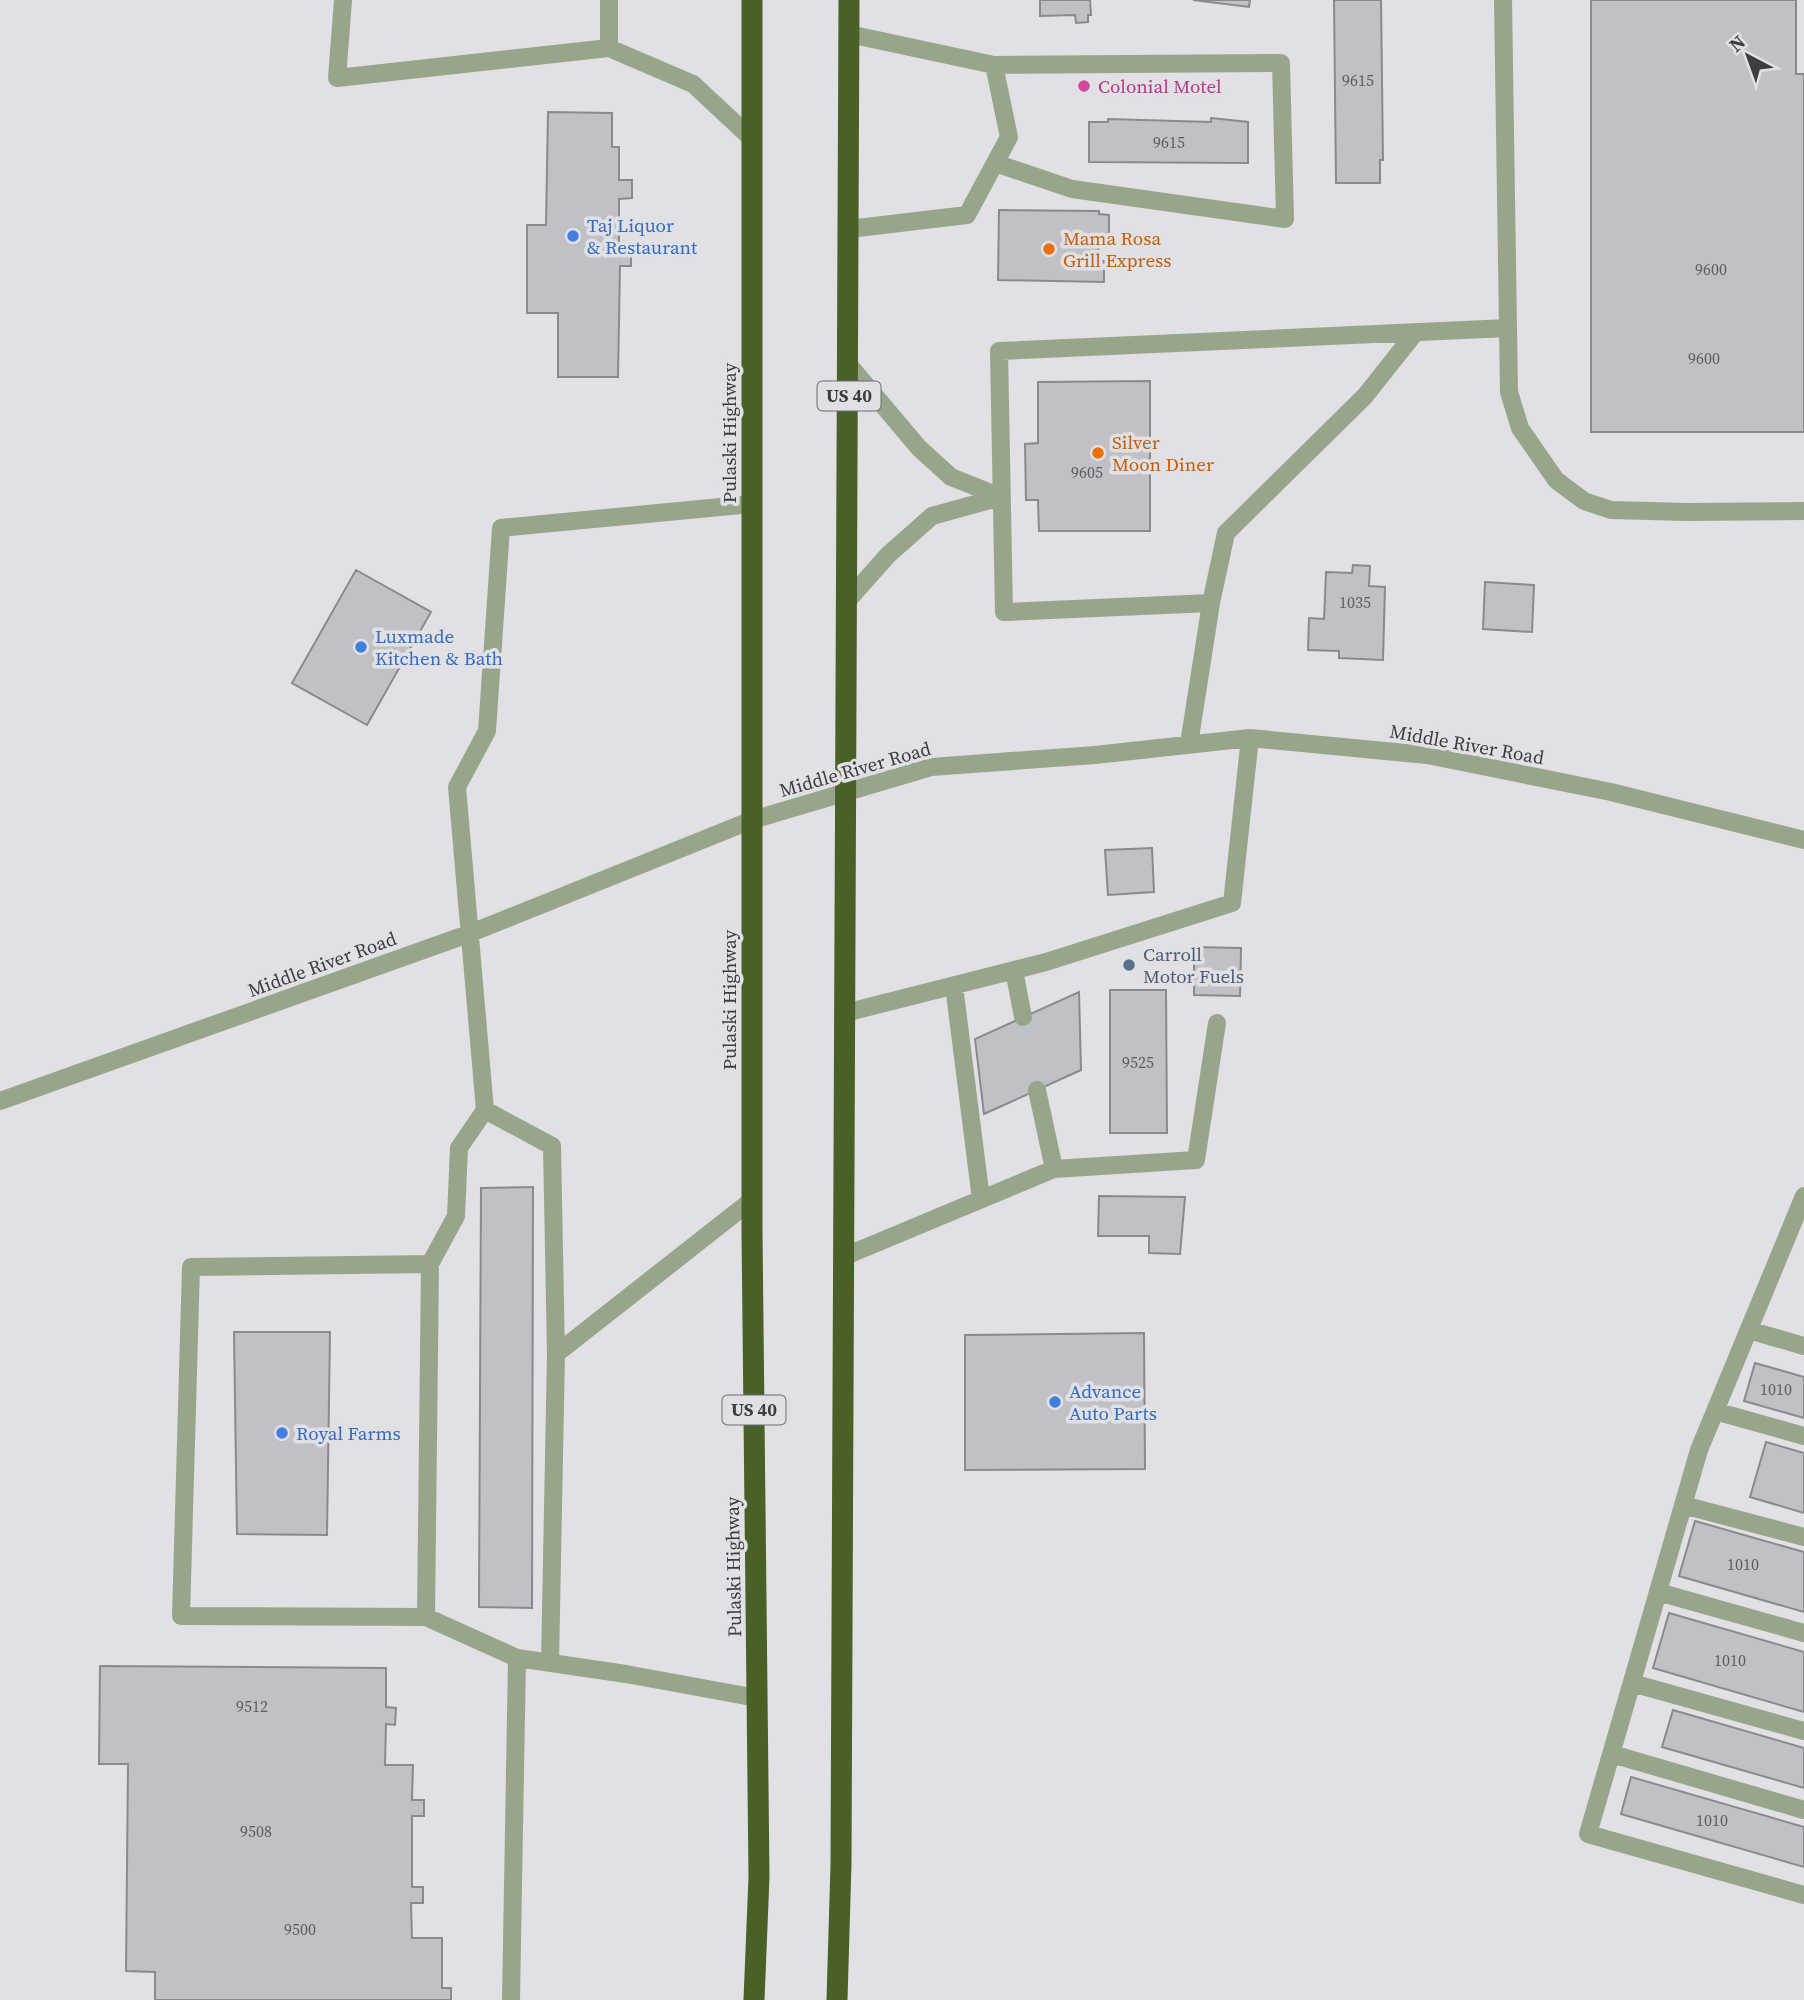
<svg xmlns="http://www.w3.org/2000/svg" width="1804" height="2000" viewBox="0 0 1804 2000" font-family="'Source Serif 4',serif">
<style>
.building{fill:#c0c1c6;stroke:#89898e;stroke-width:2}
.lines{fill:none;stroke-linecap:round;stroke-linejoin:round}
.minor{stroke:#99a58b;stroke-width:18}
.highway{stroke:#496026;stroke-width:21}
.hotel-dot{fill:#d1479c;stroke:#e0e0e5;stroke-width:2.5}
.shop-dot{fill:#3f7fe0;stroke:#e0e0e5;stroke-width:2.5}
.food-dot{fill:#e8710a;stroke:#e0e0e5;stroke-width:2.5}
.service-dot{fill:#5c6f8a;stroke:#e0e0e5;stroke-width:2.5}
.labels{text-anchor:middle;stroke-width:7;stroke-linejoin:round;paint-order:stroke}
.number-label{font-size:16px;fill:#5d5e61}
.shield{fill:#e0e0e5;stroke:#6d6e71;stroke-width:2}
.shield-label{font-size:18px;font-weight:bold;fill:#3c3d3f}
.hotel-label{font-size:19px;fill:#b23c85;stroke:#e0e0e5;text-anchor:start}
.shop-label{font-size:19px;fill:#366cbe;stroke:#e0e0e5;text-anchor:start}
.food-label{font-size:19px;fill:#c56008;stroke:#e0e0e5;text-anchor:start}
.street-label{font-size:19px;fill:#3c3d3f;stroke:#e0e0e5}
.service-label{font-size:19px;fill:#4e5e75;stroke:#e0e0e5;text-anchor:start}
</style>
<rect width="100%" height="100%" fill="#e0e0e5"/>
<path class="building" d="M1040 0H1090L1091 15H1088V22L1076 23 1075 15 1040 16Z
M1193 0H1250L1249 7Z
M1334 0H1381L1383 160H1380V183H1336Z
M1591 0H1796V74H1804V432H1591Z
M548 112 612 113V147H619V180H632V198L619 199V247L631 246V266H620L618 377H558V313H527V225H546Z
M1211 118 1248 122V163L1089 162V122H1108V119L1211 122Z
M999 210 1099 211V214L1109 215V238H1099L1098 260 1104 261V282L998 280Z
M1150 381V531H1039L1038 500H1026L1025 444 1038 443V382Z
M1353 565 1370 566 1369 586 1385 587 1383 660 1339 658V651L1308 650 1309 618 1324 619 1326 572 1352 573Z
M356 570 431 612 367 725 292 683Z
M1485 582 1534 585 1532 632 1483 629Z
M1152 848 1154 892 1108 895 1105 850Z
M1194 947 1241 948 1240 996 1194 995Z
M1110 990H1166L1167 1133H1110Z
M1079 992 1081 1070 984 1114 975 1039Z
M533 1187 532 1608 479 1607 481 1188Z
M1099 1196 1185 1197 1180 1254 1149 1253V1236H1098Z
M234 1332H330L327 1535 237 1534Z
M1144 1333 1145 1469 965 1470V1335Z
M1755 1363 1804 1377V1418L1744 1401Z
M1766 1442 1804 1453V1513L1750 1497Z
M1695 1521 1804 1552V1612L1679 1576Z
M1669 1613 1804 1652V1712L1653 1668Z
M100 1666 386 1668V1707L396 1708 395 1725 386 1724 385 1765H413L412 1800H424V1816H412V1887H423V1903H411L412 1938H442V1988H451V2000H155V1972L126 1971 128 1764H99Z
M1673 1710 1804 1748V1788L1662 1747Z
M1631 1777 1804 1827V1867L1621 1814Z"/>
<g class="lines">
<path class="minor" d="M343 0 337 78 609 48
M609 0V48L693 84 752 139
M1503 0 1509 392 1520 428 1556 480 1584 501 1611 510 1687 512 1804 511
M849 34 994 65 1009 137 967 215 849 229
M994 65 1281 63 1285 219 1072 189 995 163
M849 365 919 448 951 477 1001 497
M848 600 888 555 932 516 1001 497
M1211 603 1004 612 999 351 1508 328
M1189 744 1211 603 1226 533 1365 396 1415 333
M1014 970 1023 1017
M954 986 981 1199
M845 1013 1046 962 1232 903 1250 738
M1037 1090 1054 1169
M0 1101 471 933 752 820 931 767 1095 755 1250 738 1427 755 1611 792 1804 840
M485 1110 552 1146 556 1354 550 1663
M1804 1196 1699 1450 1588 1834 1804 1895
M843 1257 1054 1169 1196 1160 1217 1023
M430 1264 191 1267 181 1616 426 1617 517 1658 626 1674 757 1698
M1749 1330 1804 1346
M556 1354 752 1200
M1715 1411 1804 1436
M1683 1505 1804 1537
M1658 1592 1804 1633
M426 1617 430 1264 456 1216 459 1148 485 1110 457 787 487 731 501 528 752 504
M1632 1683 1804 1731
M1612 1754 1804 1810
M511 2000 517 1658"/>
<path class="highway" d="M752 0V1232L759 1877 754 2000
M837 2000 841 1864 849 0"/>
</g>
<circle class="hotel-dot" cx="1084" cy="86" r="7"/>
<g class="shop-dot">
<circle cx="573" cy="236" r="7"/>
<circle cx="361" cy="647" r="7"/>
<circle cx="1055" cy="1402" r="7"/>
<circle cx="282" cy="1433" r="7"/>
</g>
<g class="food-dot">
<circle cx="1049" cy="249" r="7"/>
<circle cx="1098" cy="453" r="7"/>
</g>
<circle class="service-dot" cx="1129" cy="965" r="7"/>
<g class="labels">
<g class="number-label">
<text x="1358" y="86">9615</text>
<text x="1169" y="148">9615</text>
<text x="1711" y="275">9600</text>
<text x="1704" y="364">9600</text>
<text x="1087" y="478">9605</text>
<text x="1355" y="608">1035</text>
<text x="1138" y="1068">9525</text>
<text x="1776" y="1395">1010</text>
<text x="1743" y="1570">1010</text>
<text x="1730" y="1666">1010</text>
<text x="252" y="1712">9512</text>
<text x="1712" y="1826">1010</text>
<text x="256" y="1837">9508</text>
<text x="300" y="1935">9500</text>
</g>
<g class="shield">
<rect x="817.5" y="381.5" width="63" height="29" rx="5"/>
<rect x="722.5" y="1395.5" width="63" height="29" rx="5"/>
</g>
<g class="shield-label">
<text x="849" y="402">US 40</text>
<text x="754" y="1416">US 40</text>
</g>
<g class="hotel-label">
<text x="1098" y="93">Colonial Motel</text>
</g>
<g class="shop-label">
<text x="587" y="232">Taj Liquor<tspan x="587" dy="22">&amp; Restaurant</tspan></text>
<text x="375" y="643">Luxmade<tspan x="375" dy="22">Kitchen &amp; Bath</tspan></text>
<text x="1069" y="1398">Advance<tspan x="1069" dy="22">Auto Parts</tspan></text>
<text x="296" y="1440">Royal Farms</text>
</g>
<g class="food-label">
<text x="1063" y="245">Mama Rosa<tspan x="1063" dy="22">Grill Express</tspan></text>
<text x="1112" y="449">Silver<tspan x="1112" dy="22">Moon Diner</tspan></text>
</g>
<g class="street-label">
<text transform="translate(729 433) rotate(-90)" y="7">Pulaski Highway</text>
<text transform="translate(1467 744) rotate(10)" y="7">Middle River Road</text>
<text transform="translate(855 769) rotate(-16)" y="7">Middle River Road</text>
<text transform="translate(322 964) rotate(-20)" y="7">Middle River Road</text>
<text transform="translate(729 1000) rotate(-90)" y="7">Pulaski Highway</text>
<text transform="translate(733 1567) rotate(-91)" y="7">Pulaski Highway</text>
</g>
<g class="service-label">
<text x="1143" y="961">Carroll<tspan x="1143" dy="22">Motor Fuels</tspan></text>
</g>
</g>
<g transform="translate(1748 56) rotate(319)" stroke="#e0e0e5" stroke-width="5" paint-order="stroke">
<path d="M0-5L12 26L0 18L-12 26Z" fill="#3c3d3f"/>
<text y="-10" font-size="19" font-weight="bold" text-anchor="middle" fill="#3c3d3f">N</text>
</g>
</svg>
